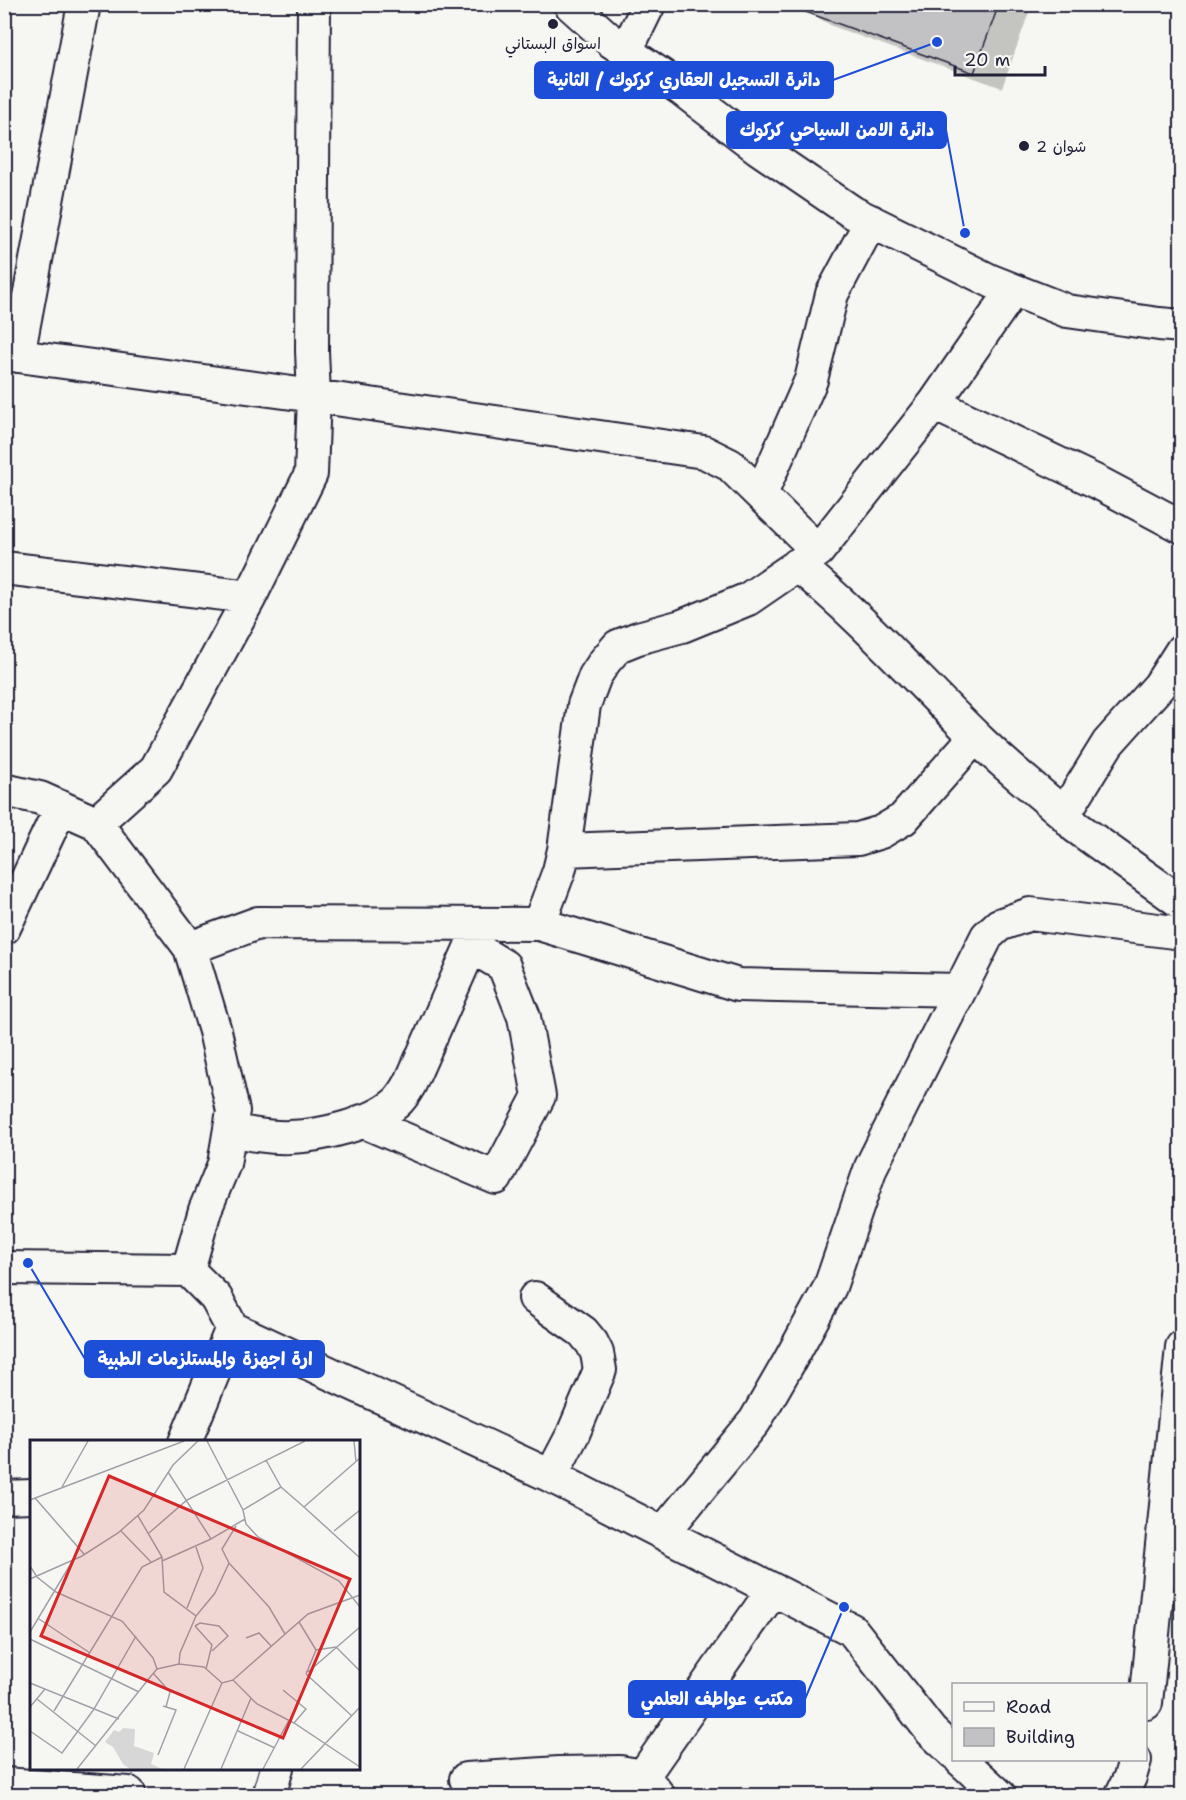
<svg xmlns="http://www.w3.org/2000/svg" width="1186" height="1800" viewBox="0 0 1186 1800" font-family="'Shantell Sans','Playpen Sans Arabic',sans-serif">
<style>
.shadow{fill:#0003}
.building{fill:#c2c2c4;stroke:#22223b;stroke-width:1.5}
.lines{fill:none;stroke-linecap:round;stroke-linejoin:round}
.minor-casing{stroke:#22223b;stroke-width:36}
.minor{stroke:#f6f6f2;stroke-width:32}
.poi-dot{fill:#22223b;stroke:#f6f6f2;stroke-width:2}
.labels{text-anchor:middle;stroke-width:5;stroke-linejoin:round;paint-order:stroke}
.poi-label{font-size:16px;fill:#22223b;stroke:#f6f6f2}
.inset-road{fill:none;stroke:#a1a1a9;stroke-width:1.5}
.view{fill:#d62828;fill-opacity:0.15;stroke:#d62828;stroke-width:3}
.inset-edge{fill:none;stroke:#22223b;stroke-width:3}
.leader{fill:none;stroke:#1d4ed8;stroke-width:2}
.callout-dot{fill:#1d4ed8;stroke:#f6f6f2;stroke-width:2}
.callout{fill:#1d4ed8;stroke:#1d4ed8;stroke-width:2}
.callout-label{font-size:18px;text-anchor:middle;font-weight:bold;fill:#fff}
</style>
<rect width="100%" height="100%" fill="#f6f6f2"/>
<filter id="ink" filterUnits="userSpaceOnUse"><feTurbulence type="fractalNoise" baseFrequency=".0167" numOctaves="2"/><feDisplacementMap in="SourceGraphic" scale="12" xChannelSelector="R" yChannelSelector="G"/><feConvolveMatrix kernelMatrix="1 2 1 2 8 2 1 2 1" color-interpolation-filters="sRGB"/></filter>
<g filter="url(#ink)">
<path class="shadow" d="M807 4H1032L1002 88 832 26 805 10Z"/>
<path class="building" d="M805 4H999L974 73 803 11Z"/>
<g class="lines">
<defs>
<path id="minor" d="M570 4 611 41 680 88 758 148 852 212 991 281 1067 311 1159 324 1182 326
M626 51 649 4
M4 354 314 396 704 452 730 465 818 551
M18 356 84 4
M934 404 1099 483 1182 527
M761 494 811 380 832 294 871 221
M797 565C862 617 916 679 975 736 1003 764 1034 788 1064 814
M4 568 250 597
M1182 650 1159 686 1108 743 1064 814 1076 827 1182 903
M4 790 40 798 96 823 190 948 215 1031 233 1111 224 1164 205 1210 188 1270 216 1298 232 1328 185 1442
M96 823 156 769 250 597 311 474 314 396 312 351 314 4
M564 850 858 839 881 832 903 819 975 737
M539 924 738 985 960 990 987 936 999 925 1030 914 1182 933
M4 928 61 807
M190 948 258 923 539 924 559 871 564 850 584 705 595 676 605 661 618 646 638 638 682 626 748 599 818 551 934 404 1013 290
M362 1121 496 1178 539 1096 524 1017 504 966 471 946
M230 1130C250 1134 270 1138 290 1137 321 1136 372 1124 396 1103 402 1098 406 1091 410 1084L479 928
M4 1268 188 1270
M535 1298 583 1332 592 1343 597 1353 600 1370 573 1434 551 1476
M232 1328 551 1476 852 1630 931 1731 954 1753
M4 1497 32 1496
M663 1533 755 1421 789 1362 830 1287 871 1167 960 990
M1146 1703 1182 1347
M961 1760 1000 1796
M643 1776 773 1590
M466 1779 559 1773 620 1772 643 1776 659 1796
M4 1784 129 1793
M269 1796 277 1768
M1121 1796 1130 1777 1135 1760"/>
</defs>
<use href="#minor" class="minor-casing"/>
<use href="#minor" class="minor"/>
</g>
</g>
<g class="poi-dot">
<circle cx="553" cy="24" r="6"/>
<circle cx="1024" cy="146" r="6"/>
</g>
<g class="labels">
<g class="poi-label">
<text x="553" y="49">اسواق البستاني</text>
<text x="1036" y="152" text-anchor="start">شوان 2</text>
</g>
</g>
<g transform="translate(30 1440)">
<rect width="330" height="330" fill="#f6f6f2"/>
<path d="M93 288 105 289 104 306 124 313 121 324 132 329H100L93 324 83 307 75 302 84 290 89 292Z" fill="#d7d7d7"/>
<path class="inset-road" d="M177 1 213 70 251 47M324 1 326 22M330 18 274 67 330 118M236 20 251 47 274 67M138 32 181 99 215 79M32 47 58 1M5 58 54 114M0 60 154 1M213 70 216 84 228 97 309 141 330 167M108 76 132 117 134 152 166 176 150 213 149 224M91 91 121 122M304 91 330 70M119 93 157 60 275 1M132 121 181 99M199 123 239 167 255 194M0 126 7 137 26 152 92 181 123 218 127 229M0 139 52 116 88 93 114 70 143 25 168 1M157 168 173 128 166 107M166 176 185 153 199 123 192 109 206 86M9 179 60 213M269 182 286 210M165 186 170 183 189 186 198 196 182 211M165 186 182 205 176 229M0 192 43 120M216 198 229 193 241 206M0 199 109 252M278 232 330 187M123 233 140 252 136 267M276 234 286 210 306 207 330 231M276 234 322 276M203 240 278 174 330 155M0 243 89 279M253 250 276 269 264 283M7 259 66 306M0 267 15 249M24 271 112 127 132 117M0 291 32 313 64 269 106 196M208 291 245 308M128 315 146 270 133 266M47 329 121 236 127 229 149 224 174 227 192 243 203 240 227 264 264 283 330 327M154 329 192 243M191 329 221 258M233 329 259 280M271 329 330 267"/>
<path class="view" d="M79 36 320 139 253 298 11 196Z"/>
<rect width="330" height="330" class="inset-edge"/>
</g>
<path class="leader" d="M937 42L833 80M965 233L946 130M28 1263L85 1359M844 1607L805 1699"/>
<g class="callout-dot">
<circle cx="937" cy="42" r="6"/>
<circle cx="965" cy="233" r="6"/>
<circle cx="28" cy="1263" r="6"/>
<circle cx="844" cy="1607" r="6"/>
</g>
<g class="callout">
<rect x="535" y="62" width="298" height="36" rx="6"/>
<rect x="727" y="112" width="219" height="36" rx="6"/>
<rect x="85" y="1341" width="239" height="36" rx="6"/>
<rect x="629" y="1681" width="176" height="36" rx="6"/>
</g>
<g class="callout-label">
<text x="684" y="86">دائرة التسجيل العقاري كركوك / الثانية</text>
<text x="837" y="136">دائرة الامن السياحي كركوك</text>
<text x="205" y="1365">ارة اجهزة والمستلزمات الطبية</text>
<text x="717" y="1705">مكتب عواطف العلمي</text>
</g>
<rect width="1186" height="1800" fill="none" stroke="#f6f6f2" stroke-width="24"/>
<rect x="12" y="12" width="1162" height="1776" fill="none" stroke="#22223b" stroke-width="2" filter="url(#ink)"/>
<rect x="952" y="1683" width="195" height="78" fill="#f6f6f2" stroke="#a1a1a9" stroke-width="1.5"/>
<rect x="964" y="1702" width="30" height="9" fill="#f6f6f2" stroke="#a1a1a9" stroke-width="1.5"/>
<text x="1006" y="1713" font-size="18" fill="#22223b">Road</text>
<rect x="964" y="1728" width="30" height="18" fill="#c2c2c4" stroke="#a1a1a9" stroke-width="1.5"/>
<text x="1006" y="1743" font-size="18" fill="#22223b">Building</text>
<path d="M955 66v9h90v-9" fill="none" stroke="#22223b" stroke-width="3"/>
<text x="964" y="66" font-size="18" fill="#22223b" stroke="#f6f6f2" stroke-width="4.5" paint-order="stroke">20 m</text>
</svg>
